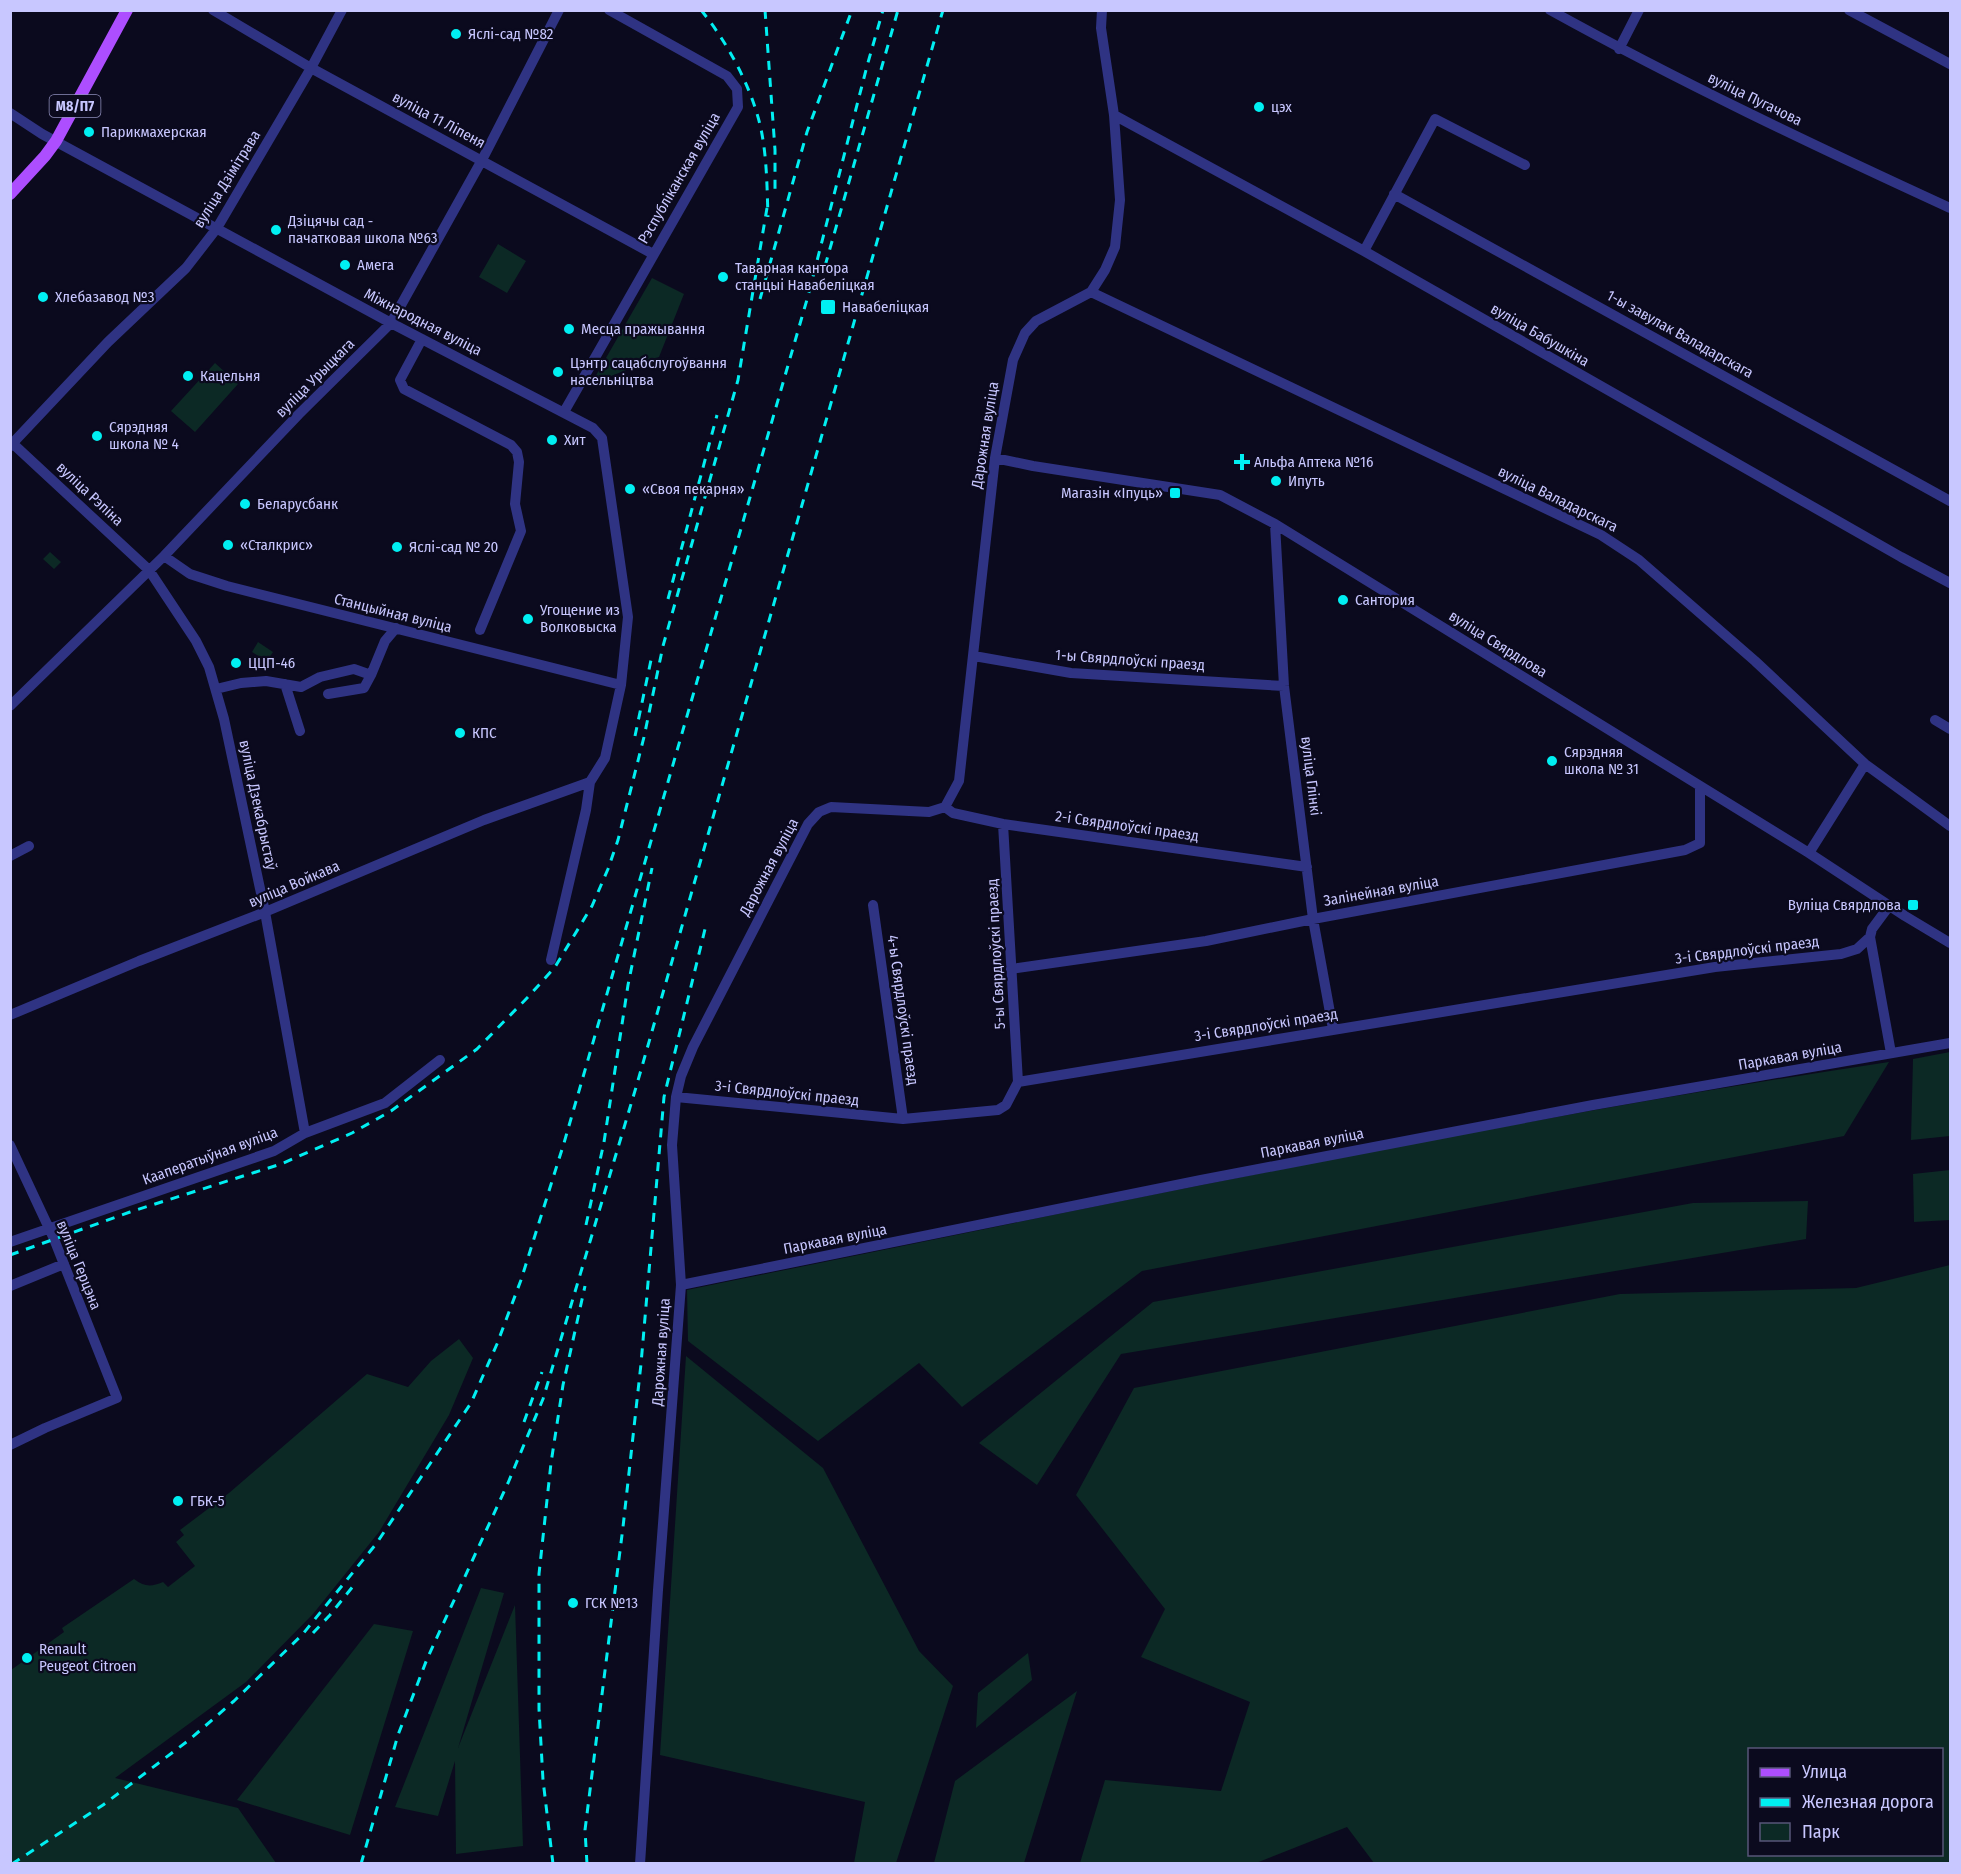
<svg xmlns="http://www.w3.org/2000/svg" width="1961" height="1874" viewBox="0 0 1961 1874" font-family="'Fira Sans Condensed',sans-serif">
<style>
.green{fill:#0c2925;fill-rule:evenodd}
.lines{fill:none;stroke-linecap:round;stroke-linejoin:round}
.minor{stroke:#2f3383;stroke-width:10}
.major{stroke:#ad4eff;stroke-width:12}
.rail{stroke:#00eff2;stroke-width:3;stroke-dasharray:9 8;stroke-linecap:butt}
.poi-dot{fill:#00eff2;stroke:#0b0a1e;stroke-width:2}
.labels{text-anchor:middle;stroke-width:4.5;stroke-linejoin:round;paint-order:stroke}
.shield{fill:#0b0a1e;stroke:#8f8ebc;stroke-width:1.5}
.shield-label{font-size:14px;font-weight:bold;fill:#c8c7ff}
.poi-label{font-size:15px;fill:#c8c7ff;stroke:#0b0a1e;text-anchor:start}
.street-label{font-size:15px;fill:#c8c7ff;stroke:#0b0a1e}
</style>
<rect width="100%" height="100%" fill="#0b0a1e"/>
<path class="green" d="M498 244 526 261 507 293 479 277Z
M652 278 684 294 659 357 591 384Z
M215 363 238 384 195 432 171 411Z
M50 552 61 562 54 569 43 559Z
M258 642 273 652 267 661 252 652Z
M1950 1052V1136L1911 1140 1913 1059Z
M1889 1062 1844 1136 1142 1271 962 1407 919 1363 818 1441 688 1341 687 1290C1086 1209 1486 1122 1889 1062Z
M1950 1170V1220L1914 1222 1913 1174Z
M1808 1201 1806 1239 1121 1354 1037 1485 979 1443 1153 1302 1693 1203Z
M1950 1265V1863H1374L1347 1827 1256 1863H1080L1105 1780 1221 1791 1250 1702 1141 1657 1165 1609 1076 1495 1134 1388 1620 1294 1856 1288ZM1750 1750H1942V1854H1750Z
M459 1339 473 1358 449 1415 379 1532 313 1614 246 1682 115 1778 238 1808 276 1863H11V1670L64 1632 62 1628 134 1579C145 1587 151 1587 163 1582L168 1587 195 1566 176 1542 184 1535 180 1530 229 1493 367 1374 408 1387 431 1361Z
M686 1356 823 1468 919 1651 953 1686 896 1863H854L865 1802 660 1755Z
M481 1588 504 1593 458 1748 515 1605 523 1846 456 1854 455 1761 438 1816 395 1807Z
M374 1624 413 1631 350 1835 237 1800Z
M1028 1653 1032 1680 976 1728 978 1693Z
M1077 1691 1024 1863H934L955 1781Z"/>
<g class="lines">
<path class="minor" d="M213 10 311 68 653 254
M1550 10C1680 82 1815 146 1950 208
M1849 10 1950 64
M1619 49 1639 10
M10 113 42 134 391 323 593 428 602 438 628 617 621 685 605 758 590 782 586 810 551 960
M1114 115 1364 251 1901 557 1950 583
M1394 194 1950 501
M1364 251 1435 119 1525 165
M1091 292 1601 535 1639 560 1755 661 1865 764 1950 826
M422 339 400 380 404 389 511 445 517 452 519 462 515 504 521 531 480 630
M564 412 738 107 737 89 727 76 609 10
M10 441 149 570 196 641 209 667 224 719 265 912 305 1133
M10 446 108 342 186 268 217 228 311 68 342 10
M995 458 1033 466 1220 495 1275 524 1809 853 1905 916 1950 943
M1275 524 1284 686 1313 919 1333 1029
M164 556 190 574 227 586 621 685
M974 656 1071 673 1284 686
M285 684 300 731
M216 689 241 683 266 681 301 687 320 677 354 669 371 675 385 641 396 628
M328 694 364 688 371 675
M10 706 164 556 299 414 391 323 482 160 559 10
M1935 720 1950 729
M945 807 953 813 1003 824 1307 867
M1003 824 1018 1082
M1809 853 1865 764
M10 856 29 846
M873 905 903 1119
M1889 906 1872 929 1870 937 1891 1053
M1011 969 1206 941 1313 919 1685 850 1700 843V787
M10 1015 139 961 265 912 484 820 590 782
M676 1097 903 1119 998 1110 1006 1105 1018 1082 1715 967 1841 954 1857 949 1870 937
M10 1145 54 1239 117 1398 45 1428 10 1445
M10 1242 274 1151 305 1133 385 1103 440 1060
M681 1285 1201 1180 1593 1105 1950 1043
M10 1286 64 1264
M640 1864 658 1590 681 1285 672 1145 676 1097 681 1076 693 1047 808 824 819 812 831 807 929 812 945 807 959 781 995 458 1013 360 1025 333 1036 321 1091 292 1105 270 1115 247 1120 200 1114 115 1101 28 1102 10"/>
<path class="major" d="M10 194 45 156 56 141 127 10"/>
<path class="rail" d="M701 10C728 43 752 88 761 129 767 158 767 188 768 217
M765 10 775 150V196
M825 266 898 10
M760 299 807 132 852 10
M668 599 717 415
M635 736 651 660
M586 1225 604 1142 628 985 652 868
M10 1255 130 1212 281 1164 352 1133 391 1111 477 1049 529 996 555 967 592 906 608 869 618 840 644 737 663 646 738 380 767 208
M524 1422 542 1372
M313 1633 330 1615 354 1585
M12 1864 103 1805 189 1740 234 1701 302 1635 376 1544 471 1403 497 1344 521 1280 564 1143 808 296 867 66 883 10
M361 1864 398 1735 427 1659 508 1483 543 1399 637 1084 943 10
M553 1864 543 1780 539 1709V1574L551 1463 563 1385 585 1286
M587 1864 585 1830 623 1527 641 1364 664 1097 706 925"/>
</g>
<g class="poi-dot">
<circle cx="456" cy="34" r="6"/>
<circle cx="1259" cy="107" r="6"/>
<circle cx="89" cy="132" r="6"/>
<circle cx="276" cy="230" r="6"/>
<circle cx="345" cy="265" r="6"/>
<circle cx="723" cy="277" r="6"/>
<circle cx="43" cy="297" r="6"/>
<rect x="820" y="299" width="16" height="16" rx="3"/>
<circle cx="569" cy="329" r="6"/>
<circle cx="558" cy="372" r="6"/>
<circle cx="188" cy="376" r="6"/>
<circle cx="97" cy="436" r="6"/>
<circle cx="552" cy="440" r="6"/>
<path d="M1239 453h6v6h6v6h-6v6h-6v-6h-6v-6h6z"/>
<circle cx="1276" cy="481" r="6"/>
<circle cx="630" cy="489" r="6"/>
<rect x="1169" y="487" width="12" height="12" rx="3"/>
<circle cx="245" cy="504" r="6"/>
<circle cx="228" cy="545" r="6"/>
<circle cx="397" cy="547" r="6"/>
<circle cx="1343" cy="600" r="6"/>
<circle cx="528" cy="619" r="6"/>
<circle cx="236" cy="663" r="6"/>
<circle cx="460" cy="733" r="6"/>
<circle cx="1552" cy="761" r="6"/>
<rect x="1907" y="899" width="12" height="12" rx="3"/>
<circle cx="178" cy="1501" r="6"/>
<circle cx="573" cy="1603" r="6"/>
<circle cx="27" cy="1658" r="6"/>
</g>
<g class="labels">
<rect class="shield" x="49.5" y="95" width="51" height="22" rx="4.5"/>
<g class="shield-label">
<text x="75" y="111">М8/П7</text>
</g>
<g class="poi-label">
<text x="468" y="39">Яслі-сад №82</text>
<text x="1271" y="112">цэх</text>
<text x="101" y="137">Парикмахерская</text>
<text x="288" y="226">Дзіцячы сад -<tspan x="288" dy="17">пачатковая школа №63</tspan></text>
<text x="357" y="270">Амега</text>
<text x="735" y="273">Таварная кантора<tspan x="735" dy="17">станцыі Навабеліцкая</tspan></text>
<text x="55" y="302">Хлебазавод №3</text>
<text x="842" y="312">Навабеліцкая</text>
<text x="581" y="334">Месца пражывання</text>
<text x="570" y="368">Цэнтр сацабслугоўвання<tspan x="570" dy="17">насельніцтва</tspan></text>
<text x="200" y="381">Кацельня</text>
<text x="109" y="432">Сярэдняя<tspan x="109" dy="17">школа № 4</tspan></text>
<text x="564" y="445">Хит</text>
<text x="1254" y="467">Альфа Аптека №16</text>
<text x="1288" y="486">Ипуть</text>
<text x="642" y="494">«Своя пекарня»</text>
<text x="1163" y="498" text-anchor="end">Магазін «Іпуць»</text>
<text x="257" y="509">Беларусбанк</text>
<text x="240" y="550">«Сталкрис»</text>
<text x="409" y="552">Яслі-сад № 20</text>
<text x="1355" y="605">Сантория</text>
<text x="540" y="615">Угощение из<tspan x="540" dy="17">Волковыска</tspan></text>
<text x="248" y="668">ЦЦП-46</text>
<text x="472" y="738">КПС</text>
<text x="1564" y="757">Сярэдняя<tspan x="1564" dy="17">школа № 31</tspan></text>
<text x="1901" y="910" text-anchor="end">Вуліца Свярдлова</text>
<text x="190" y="1506">ГБК-5</text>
<text x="585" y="1608">ГСК №13</text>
<text x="39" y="1654">Renault<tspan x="39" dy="17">Peugeot Citroen</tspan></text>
</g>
<g class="street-label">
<text transform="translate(1755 99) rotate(26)" y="5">вуліца Пугачова</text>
<text transform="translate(439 120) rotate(28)" y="5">вуліца 11 Ліпеня</text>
<text transform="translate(679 178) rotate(-60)" y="5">Рэспубліканская вуліца</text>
<text transform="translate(227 179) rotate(-58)" y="5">вуліца Дзімітрава</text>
<text transform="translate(423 322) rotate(27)" y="5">Міжнародная вуліца</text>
<text transform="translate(1680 334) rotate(29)" y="5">1-ы завулак Валадарскага</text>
<text transform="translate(1540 335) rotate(30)" y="5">вуліца Бабушкіна</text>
<text transform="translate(315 378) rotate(-45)" y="5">вуліца Урыцкага</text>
<text transform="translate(985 435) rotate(-81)" y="5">Дарожная вуліца</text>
<text transform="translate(90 494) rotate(43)" y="5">вуліца Рэпіна</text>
<text transform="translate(1558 499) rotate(26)" y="5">вуліца Валадарскага</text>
<text transform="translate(393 613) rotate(14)" y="5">Станцыйная вуліца</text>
<text transform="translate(1498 644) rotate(32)" y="5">вуліца Свярдлова</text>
<text transform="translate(1130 660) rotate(4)" y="5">1-ы Свярдлоўскі праезд</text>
<text transform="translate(1311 776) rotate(83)" y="5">вуліца Глінкі</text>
<text transform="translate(258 805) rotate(78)" y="5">вуліца Дзекабрыстаў</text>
<text transform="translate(1127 826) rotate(8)" y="5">2-і Свярдлоўскі праезд</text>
<text transform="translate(769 867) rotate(-62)" y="5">Дарожная вуліца</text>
<text transform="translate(294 884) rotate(-23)" y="5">вуліца Войкава</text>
<text transform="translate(1381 891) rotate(-10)" y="5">Залінейная вуліца</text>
<text transform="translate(1747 950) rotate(-7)" y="5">3-і Свярдлоўскі праезд</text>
<text transform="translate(996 954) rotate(-93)" y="5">5-ы Свярдлоўскі праезд</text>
<text transform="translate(903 1010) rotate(82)" y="5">4-ы Свярдлоўскі праезд</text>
<text transform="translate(1266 1025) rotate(-9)" y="5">3-і Свярдлоўскі праезд</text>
<text transform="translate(1790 1056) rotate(-10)" y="5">Паркавая вуліца</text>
<text transform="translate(787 1093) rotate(6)" y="5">3-і Свярдлоўскі праезд</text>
<text transform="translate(1312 1143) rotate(-11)" y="5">Паркавая вуліца</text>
<text transform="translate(210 1156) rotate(-20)" y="5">Кааператыўная вуліца</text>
<text transform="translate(835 1239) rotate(-11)" y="5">Паркавая вуліца</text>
<text transform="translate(79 1265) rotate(68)" y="5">вуліца Герцэна</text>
<text transform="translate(661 1352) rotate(-86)" y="5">Дарожная вуліца</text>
</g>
</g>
<rect width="1961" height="1874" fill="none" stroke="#c8c7ff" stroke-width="24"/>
<rect x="1748" y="1748" width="195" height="108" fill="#0b0a1e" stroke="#575678" stroke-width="1.5"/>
<rect x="1760" y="1768" width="30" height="9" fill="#ad4eff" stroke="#575678" stroke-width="1.5"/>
<text x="1802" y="1778" font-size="18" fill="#c8c7ff">Улица</text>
<rect x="1760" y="1798" width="30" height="9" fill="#00eff2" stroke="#575678" stroke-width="1.5"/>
<text x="1802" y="1808" font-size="18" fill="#c8c7ff">Железная дорога</text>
<rect x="1760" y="1823" width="30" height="18" fill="#0c2925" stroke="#575678" stroke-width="1.5"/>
<text x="1802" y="1838" font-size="18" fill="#c8c7ff">Парк</text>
</svg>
